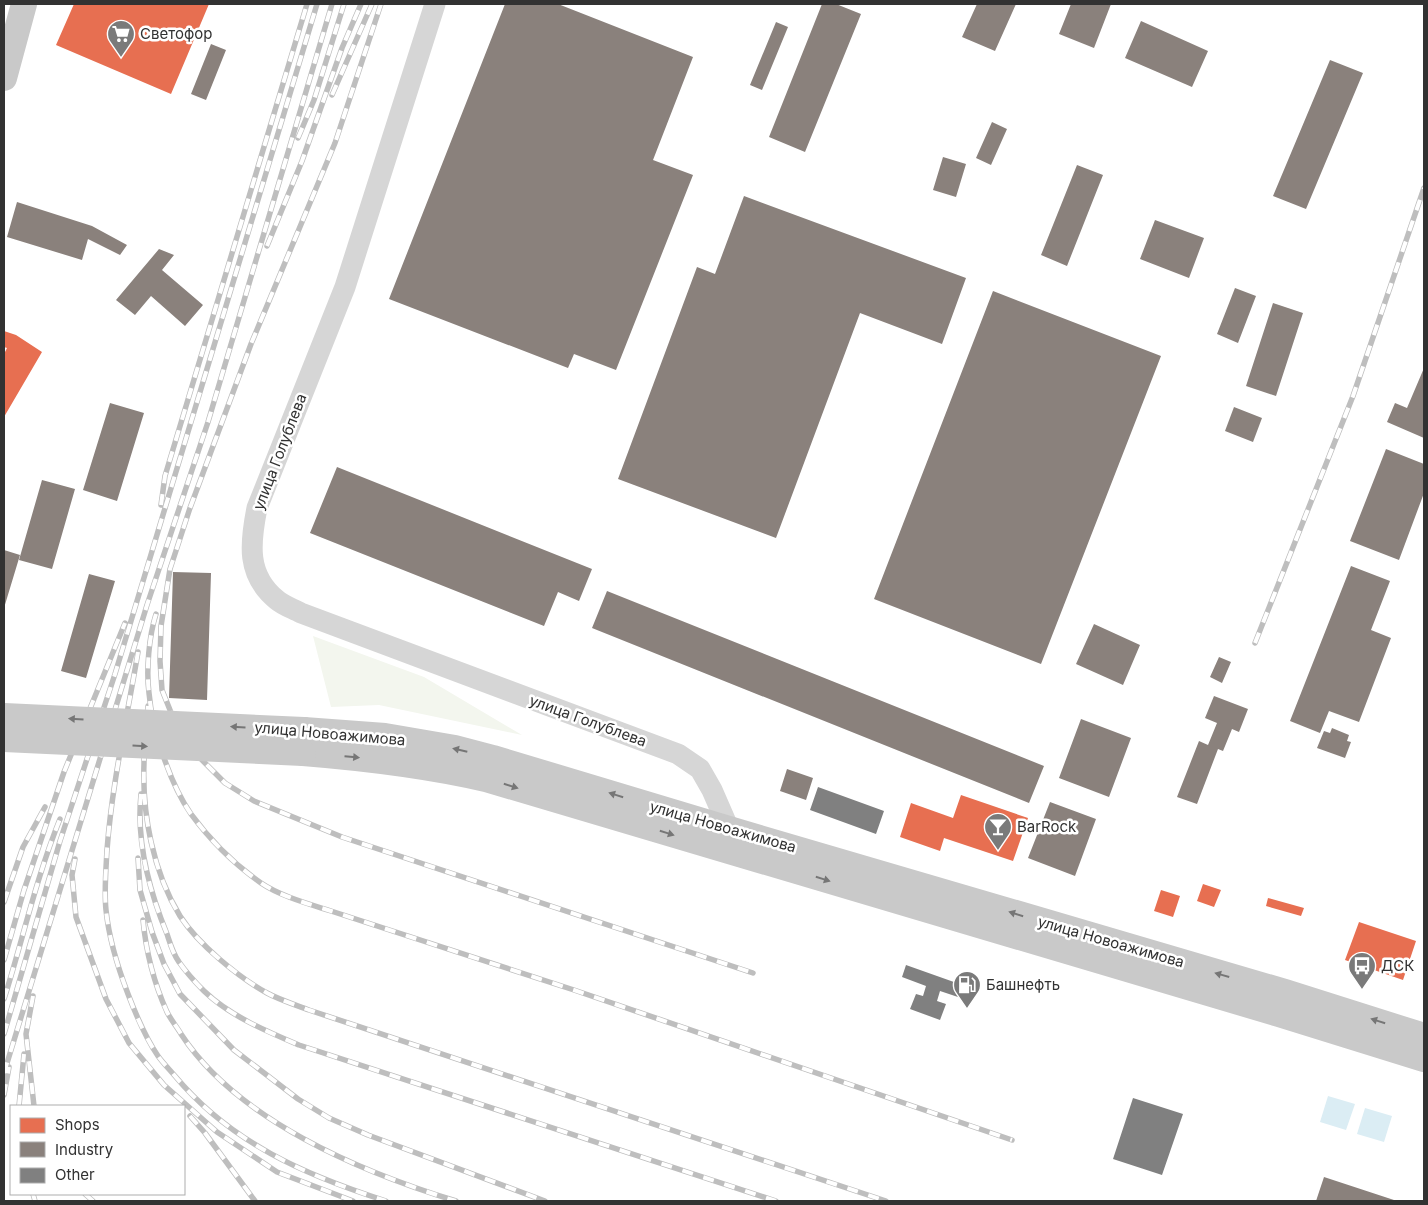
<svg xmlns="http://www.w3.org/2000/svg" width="1428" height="1205" viewBox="0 0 1428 1205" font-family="Inter,sans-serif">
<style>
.green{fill:#f3f6ee}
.water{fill:#dbedf4}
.shops{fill:#e76f51}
.industry{fill:#8a817c}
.building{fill:#808080}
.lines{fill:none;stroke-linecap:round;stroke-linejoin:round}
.minor{stroke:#d6d6d6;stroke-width:21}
.major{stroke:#c9c9c9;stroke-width:26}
.rail-casing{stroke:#bebebe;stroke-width:5.5}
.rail{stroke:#fff;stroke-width:4;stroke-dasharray:11;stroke-linecap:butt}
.major-bridge{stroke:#c9c9c9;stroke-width:26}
.oneway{fill:#767676}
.labels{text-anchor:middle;stroke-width:5;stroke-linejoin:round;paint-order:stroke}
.poi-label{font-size:15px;fill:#323232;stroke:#fff;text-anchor:start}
.street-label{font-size:15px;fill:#323232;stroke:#fff}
</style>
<rect width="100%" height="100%" fill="#fff"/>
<path class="green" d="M313 636 424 677 522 735 379 705 331 707Z"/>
<path class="water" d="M1328 1096 1355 1104 1346 1130 1320 1122Z
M1365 1108 1392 1116 1384 1142 1357 1134Z"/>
<path class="shops" d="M74 4H209L171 94 56 45Z
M4 331 16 335 42 352 4 417V354L7 348 4 347Z
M961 795 1028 818 1013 861 944 838 940 851 900 837 911 803 953 818Z
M1203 884 1221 890 1214 907 1197 901Z
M1161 890 1180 896 1173 917 1154 911Z
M1268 898 1304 908 1301 916 1266 906Z
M1359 922 1416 941 1403 980 1345 960Z"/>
<path class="industry" d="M505 4H558L693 57 653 160 693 175 616 370 574 354 568 368 389 299Z
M822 4H836L861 14 805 152 769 137Z
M977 4H1016L995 51 962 37Z
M1071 4H1111L1094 48 1059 34Z
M1141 21 1208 51 1192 87 1125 58Z
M776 22 788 27 762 90 750 85Z
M211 44 226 50 206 100 191 94Z
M1330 60 1363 73 1306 209 1273 196Z
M992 122 1007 129 991 165 976 158Z
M943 157 966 164 956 197 933 190Z
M1077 165 1103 175 1067 266 1041 255Z
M744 196 966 278 942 344 860 313 776 538 618 479 697 267 715 274Z
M17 202 92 226 127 245 120 255 88 239 82 260 7 237Z
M1155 220 1204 238 1189 278 1140 259Z
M159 249 174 255 162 270 203 305 185 326 151 296 135 315 116 300Z
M1235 288 1256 296 1238 343 1217 334Z
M993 291 1161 356 1041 664 874 599Z
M1273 303 1303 313 1276 396 1246 386Z
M1424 368V438L1387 422 1395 403 1407 408Z
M110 403 144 413 117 501 83 490Z
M1234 407 1262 418 1253 442 1225 431Z
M1386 449 1424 464V493L1399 560 1350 541Z
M337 467 592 569 579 601 558 592 544 626 310 533Z
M42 480 75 489 52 569 19 560Z
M4 550 20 555 4 608Z
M1351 566 1390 581 1371 630 1391 638 1359 722 1329 711 1320 733 1290 721Z
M173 572 211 573 207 700 169 698Z
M89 574 115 581 86 678 61 671Z
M607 591 1044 766 1029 803 592 628Z
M1094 624 1140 645 1123 685 1076 664Z
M1219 657 1231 662 1222 683 1210 677Z
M1214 696 1248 709 1239 732 1232 729 1223 751 1218 749 1197 804 1177 797 1199 741 1208 745 1217 723 1205 718Z
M1081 719 1131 738 1109 797 1059 778Z
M1332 728 1349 735 1347 741 1351 742 1345 758 1317 748 1324 731 1330 733Z
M787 769 813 778 806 800 780 791Z
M1050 802 1096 819 1075 876 1028 858Z
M1324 1177 1397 1201H1316Z"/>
<path class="building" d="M818 787 884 811 876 834 810 810Z
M906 965 968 987 964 999 940 991 937 1001 946 1004 940 1020 910 1009 916 994 923 996 926 986 902 977Z
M1133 1098 1183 1114 1162 1175 1113 1159Z"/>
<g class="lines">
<path class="minor" d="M435 4 345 287 257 508C250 543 246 575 277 600 284 606 294 609 301 613L678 754 700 769 712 790 729 829"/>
<path class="major" d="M4 78 24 4
M304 730 385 736 455 748 493 758 729 829 1285 992 1424 1036
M303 753C365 758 425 765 486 779L1279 1014 1424 1059"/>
<defs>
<path id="rail" d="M381 4 335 143 251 344 190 508 170 569 161 626 160 661 162 690 182 740 225 783 254 801 342 837 753 973
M332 95 372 4
M298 138 314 100 344 4
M267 246 302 161 342 48 361 4
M161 505 165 476 307 4
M156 614C149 636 146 670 149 693 152 729 170 784 191 814 210 840 234 864 261 883 280 896 309 904 331 911L574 990 1012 1140
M1255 643 1353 396 1424 188
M138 652C127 718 112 783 107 850 106 869 104 891 106 910 109 939 118 968 128 994 136 1015 145 1037 158 1056 163 1063 169 1069 175 1076 231 1143 305 1175 386 1201
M148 706C146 725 144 744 144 763 142 814 153 872 180 916 198 944 238 977 267 993 280 1000 296 1005 309 1010L886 1201
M141 794C136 842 149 890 167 934 170 943 173 954 179 962 186 972 195 982 204 991 230 1016 266 1031 299 1045L776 1201
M138 858 140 890 152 932 164 964 180 994 234 1050 298 1099 329 1118 368 1135 545 1201
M75 859 72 875 76 917 106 999 129 1043 164 1085 217 1132 277 1172 353 1201
M4 902 23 847 45 807
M143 920C146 952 154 983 167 1012 171 1020 177 1027 181 1034 237 1120 361 1172 456 1201
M4 960 24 890 64 772 125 623
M33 996 26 1034 34 1106
M4 999C23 939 36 878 60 819
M4 1034 60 841 115 674 317 4
M4 1073 147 605 208 422 332 4
M4 1095 9 1067
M19 1106 24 1054
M190 1116 205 1133 255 1201
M33 1194 35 1201
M85 1194 93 1201"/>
</defs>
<use href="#rail" class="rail-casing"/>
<use href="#rail" class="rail"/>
<path class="major-bridge" d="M4 716 304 730
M4 739 303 753"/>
</g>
<defs><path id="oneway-solid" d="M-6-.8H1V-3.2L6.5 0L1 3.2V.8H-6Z" transform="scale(1.25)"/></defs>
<g class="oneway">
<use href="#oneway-solid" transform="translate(76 719) rotate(-177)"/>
<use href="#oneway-solid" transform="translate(238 727) rotate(-177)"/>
<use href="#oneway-solid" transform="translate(140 746) rotate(3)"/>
<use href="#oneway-solid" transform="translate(460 750) rotate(-167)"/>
<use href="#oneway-solid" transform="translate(352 757) rotate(5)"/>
<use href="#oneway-solid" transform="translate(511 786) rotate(17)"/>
<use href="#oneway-solid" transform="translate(616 795) rotate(-163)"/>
<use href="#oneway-solid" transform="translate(667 833) rotate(17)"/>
<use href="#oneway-solid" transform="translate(823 879) rotate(17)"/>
<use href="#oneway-solid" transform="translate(1016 914) rotate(-163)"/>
<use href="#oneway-solid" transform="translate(1222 975) rotate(-164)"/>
<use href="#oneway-solid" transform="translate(1378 1021) rotate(-163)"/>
</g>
<defs>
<symbol id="supermarket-pin" viewBox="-11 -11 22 30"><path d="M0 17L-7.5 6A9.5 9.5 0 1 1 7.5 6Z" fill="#7a7a7a" stroke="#fff"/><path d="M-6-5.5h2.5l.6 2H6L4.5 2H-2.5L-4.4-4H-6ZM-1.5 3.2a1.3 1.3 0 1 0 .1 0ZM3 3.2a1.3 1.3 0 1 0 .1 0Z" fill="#fff"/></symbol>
<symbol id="bar-pin" viewBox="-11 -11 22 30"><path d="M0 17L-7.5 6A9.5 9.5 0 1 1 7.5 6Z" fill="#7a7a7a" stroke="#fff"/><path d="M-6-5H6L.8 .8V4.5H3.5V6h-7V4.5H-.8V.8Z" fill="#fff"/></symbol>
<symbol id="bus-pin" viewBox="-11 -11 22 30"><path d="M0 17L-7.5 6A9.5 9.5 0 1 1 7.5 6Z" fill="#7a7a7a" stroke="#fff"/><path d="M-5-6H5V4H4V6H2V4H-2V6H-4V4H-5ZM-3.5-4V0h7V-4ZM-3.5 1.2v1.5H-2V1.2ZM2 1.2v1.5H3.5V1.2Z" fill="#fff"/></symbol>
<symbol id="fuel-pin" viewBox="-11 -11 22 30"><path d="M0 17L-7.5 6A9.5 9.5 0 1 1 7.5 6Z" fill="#7a7a7a" stroke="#fff"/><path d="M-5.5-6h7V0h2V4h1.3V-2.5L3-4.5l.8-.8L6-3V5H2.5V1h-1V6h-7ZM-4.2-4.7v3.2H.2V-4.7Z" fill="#fff"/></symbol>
</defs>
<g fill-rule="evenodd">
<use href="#supermarket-pin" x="105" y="18" width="32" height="43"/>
<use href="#bar-pin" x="982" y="811" width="32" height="43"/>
<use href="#bus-pin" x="1346" y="950" width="32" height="43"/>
<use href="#fuel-pin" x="951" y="969" width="32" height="43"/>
</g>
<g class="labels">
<g class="poi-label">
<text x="140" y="39">Светофор</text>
<text x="1017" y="832">BarRock</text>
<text x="1381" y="971">ДСК</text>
<text x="986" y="990">Башнефть</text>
</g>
<g class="street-label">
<text transform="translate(280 452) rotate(-69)" y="5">улица Голублева</text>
<text transform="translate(588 721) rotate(20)" y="5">улица Голублева</text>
<text transform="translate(330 734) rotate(5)" y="5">улица Новоажимова</text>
<text transform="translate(723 827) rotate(16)" y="5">улица Новоажимова</text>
<text transform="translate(1111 942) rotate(16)" y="5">улица Новоажимова</text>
</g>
</g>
<rect width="1428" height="1205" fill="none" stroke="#323232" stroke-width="10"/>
<rect x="10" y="1105" width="175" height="90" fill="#ffffff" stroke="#adadad"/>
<rect x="20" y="1118" width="25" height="15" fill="#e76f51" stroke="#adadad"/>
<text x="55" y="1130" font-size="15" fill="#323232">Shops</text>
<rect x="20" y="1142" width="25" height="15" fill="#8a817c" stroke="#adadad"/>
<text x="55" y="1155" font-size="15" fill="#323232">Industry</text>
<rect x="20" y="1168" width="25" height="15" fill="#808080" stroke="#adadad"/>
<text x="55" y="1180" font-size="15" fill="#323232">Other</text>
</svg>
